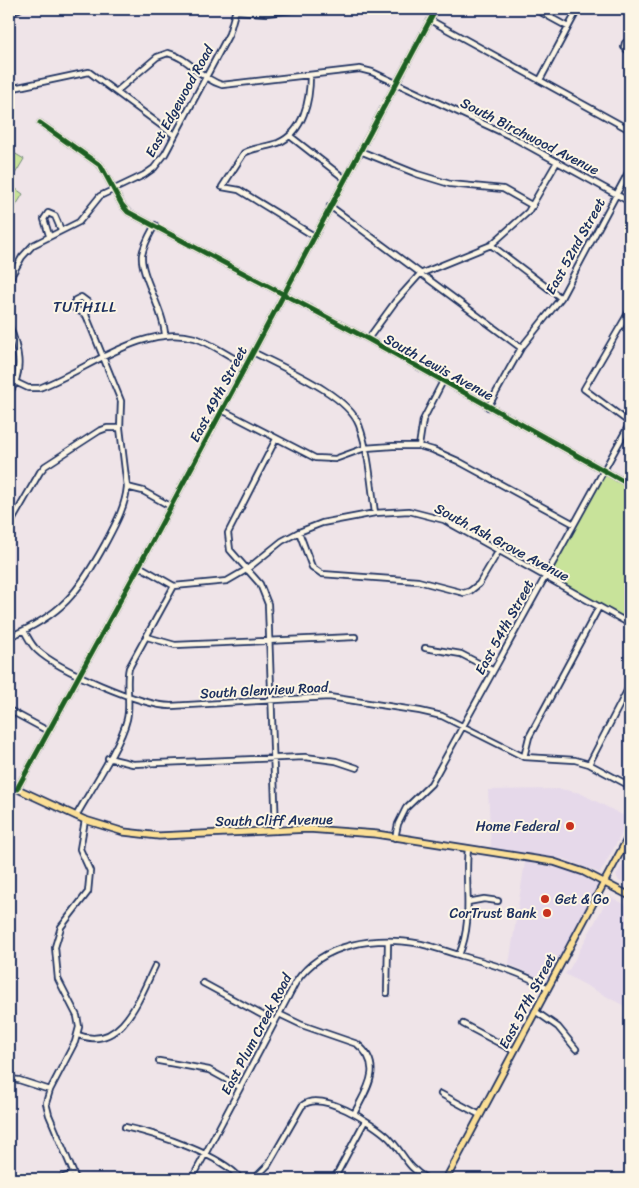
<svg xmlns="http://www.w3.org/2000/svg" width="639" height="1188" viewBox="0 0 639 1188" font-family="Sriracha,sans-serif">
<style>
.built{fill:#e6d9ea}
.green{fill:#c8e39a;stroke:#72897c}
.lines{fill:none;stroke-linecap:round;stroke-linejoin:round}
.minor-casing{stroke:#1b2f5e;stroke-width:8}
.major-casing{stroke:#1b2f5e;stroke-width:9}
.minor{stroke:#fcf5e5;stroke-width:4.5}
.major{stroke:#fbdf96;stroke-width:5.5}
.cycleway-casing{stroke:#fcf5e5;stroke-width:8}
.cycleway{stroke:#1b5e20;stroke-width:5}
.poi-dot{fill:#c8321e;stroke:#fcf5e5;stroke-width:2}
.labels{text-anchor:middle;stroke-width:4;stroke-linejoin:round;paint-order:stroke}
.street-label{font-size:14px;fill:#1b2f5e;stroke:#fcf5e5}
.poi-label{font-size:14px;fill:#1b2f5e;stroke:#fcf5e5;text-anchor:end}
.neighbourhood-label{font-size:15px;letter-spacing:1px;fill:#1b2f5e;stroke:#fcf5e5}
</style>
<rect width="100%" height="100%" fill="#efe4e8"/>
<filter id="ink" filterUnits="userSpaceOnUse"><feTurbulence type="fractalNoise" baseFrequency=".02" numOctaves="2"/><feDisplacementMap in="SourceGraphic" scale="10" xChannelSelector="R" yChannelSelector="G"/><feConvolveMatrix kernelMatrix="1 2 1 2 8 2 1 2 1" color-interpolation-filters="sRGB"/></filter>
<g filter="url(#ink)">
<path class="built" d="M561 789 580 793 630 819 600 873 565 859 491 848 488 790Z
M630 853V885L619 881 616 875Z
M525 862 575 872 600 886 548 982 509 964Z
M609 896 630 907V1009L565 974 570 968Z"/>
<path class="green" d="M9 150 24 159 9 184 23 194 9 217Z
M604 471 630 485V620L628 623 544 577Z"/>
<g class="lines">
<defs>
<path id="minor" d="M535 9 568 27
M236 11 267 13 300 9
M9 13 19 9
M430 20 630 130
M630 39 625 43 624 47 630 53
M310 75C310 100 304 132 278 143 267 147 255 147 244 153L222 187 239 190 314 236
M540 80 578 9
M9 89 89 72 174 135
M117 91 157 57 168 53C189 58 201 79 222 85L360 69 372 72 512 137 630 202
M40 123 101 166 122 205 128 212 368 339 630 485
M290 136 345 179
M360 151 417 174 450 184 503 189 533 206
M330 206 521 348
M155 225C150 234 144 244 142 255 140 275 164 310 165 335
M49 235 44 219 48 213 55 216 61 230
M491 245 561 298
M9 280 22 257 33 245 79 222 100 196 144 175 154 168 165 154 229 34 236 9
M81 297 89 303 86 315 74 308 75 300Z
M9 325C18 347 25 372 9 393
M368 339 395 302 420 274 491 245 528 212 557 162
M253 352C283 368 347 394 359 425 369 452 371 484 375 513
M9 379 28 388H39C86 371 143 323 195 338 214 344 228 357 246 364
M488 407 521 348 561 298 630 169
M222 410 315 458 335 459 365 448 393 446H419L433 450 458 461 574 524
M276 439 228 533 230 550 260 584 268 604 276 831
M419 446 423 420 442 383
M127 487 143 491 170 506
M9 526 40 472 45 466 99 431 107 428H120
M299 532 312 567 322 574 418 581 464 593 470 591 479 584 498 552
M139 566 174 586 227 581 246 570 282 541 299 532 322 523 375 513 409 511 444 520 630 624
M24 631C28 637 31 645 37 650 58 670 142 706 171 706L329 697 420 711 442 716 524 757 575 760 589 764 630 786
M9 637C62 615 78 593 105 544 115 525 125 508 127 487L120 428 121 401 86 315
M147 637 175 645 355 637
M425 648 461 654 492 670
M9 710 48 731
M524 757 529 737 599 607
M108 758 133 764 305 757 336 761 357 768
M589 764 630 685
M17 789 139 566 436 9
M76 816C90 791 121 745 127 719 131 702 125 685 129 668L174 586
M395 838 398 824 406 808 431 784 630 423 584 389 630 310
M468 902 484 899 498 901
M459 955C474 920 464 886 468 849
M203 983 275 1022
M387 993 388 942
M535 1011 558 1027 576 1049
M279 1014 302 1025 357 1044C385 1066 366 1090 354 1114
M463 1024 514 1051
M78 1035C122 1052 140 996 155 966
M159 1061 209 1070 240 1087
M9 1079 19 1080 50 1090
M441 1094 480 1115
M125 1127C157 1134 220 1154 241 1179
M59 1179 72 1174
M76 1179 49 1115 46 1103 50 1090 75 1042 79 1027 77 1016 58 979 55 947 61 927 88 892 90 871 80 849 85 820
M192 1179 296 982C323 942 376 936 421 944 435 947 448 952 462 956 494 965 518 971 548 988
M254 1179 268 1165 302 1106C320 1089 373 1123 388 1137 404 1153 406 1167 427 1179
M334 1179 365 1121"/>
<path id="major" d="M9 785 85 820 124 832 159 836 309 829 376 834 554 862 584 872 630 896
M446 1179 630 834"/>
</defs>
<use href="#minor" class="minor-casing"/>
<use href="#major" class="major-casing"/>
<use href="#minor" class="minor"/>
<use href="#major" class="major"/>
<defs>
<path id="cycleway" d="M40 123 101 166 122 205 128 212 368 339 630 485
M17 789 139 566 436 9"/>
</defs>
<use href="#cycleway" class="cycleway-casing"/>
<use href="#cycleway" class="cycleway"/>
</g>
</g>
<g class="poi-dot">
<circle cx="570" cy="826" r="5"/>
<circle cx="545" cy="899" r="5"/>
<circle cx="547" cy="913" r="5"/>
</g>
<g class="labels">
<g class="street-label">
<text transform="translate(179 101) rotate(-61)" y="5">East Edgewood Road</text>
<text transform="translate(530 136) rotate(27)" y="5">South Birchwood Avenue</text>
<text transform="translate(575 246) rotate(-61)" y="5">East 52nd Street</text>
<text transform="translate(439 367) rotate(29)" y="5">South Lewis Avenue</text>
<text transform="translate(218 394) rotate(-62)" y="5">East 49th Street</text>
<text transform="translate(502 542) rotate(28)" y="5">South Ash Grove Avenue</text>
<text transform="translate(504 627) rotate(-61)" y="5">East 54th Street</text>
<text transform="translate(264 690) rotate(-3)" y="5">South Glenview Road</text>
<text transform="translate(274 820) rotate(-1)" y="5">South Cliff Avenue</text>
<text transform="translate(527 1001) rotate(-62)" y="5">East 57th Street</text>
<text transform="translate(256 1034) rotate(-62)" y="5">East Plum Creek Road</text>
</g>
<g class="poi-label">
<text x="560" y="831">Home Federal</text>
<text x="555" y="904" text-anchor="start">Get &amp; Go</text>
<text x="537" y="918">CorTrust Bank</text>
</g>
<g class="neighbourhood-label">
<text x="85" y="312">TUTHILL</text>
</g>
</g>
<rect width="639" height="1188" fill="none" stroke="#fcf5e5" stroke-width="30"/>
<rect x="15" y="15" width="609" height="1158" fill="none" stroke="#1b2f5e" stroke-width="2" filter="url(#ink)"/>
</svg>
